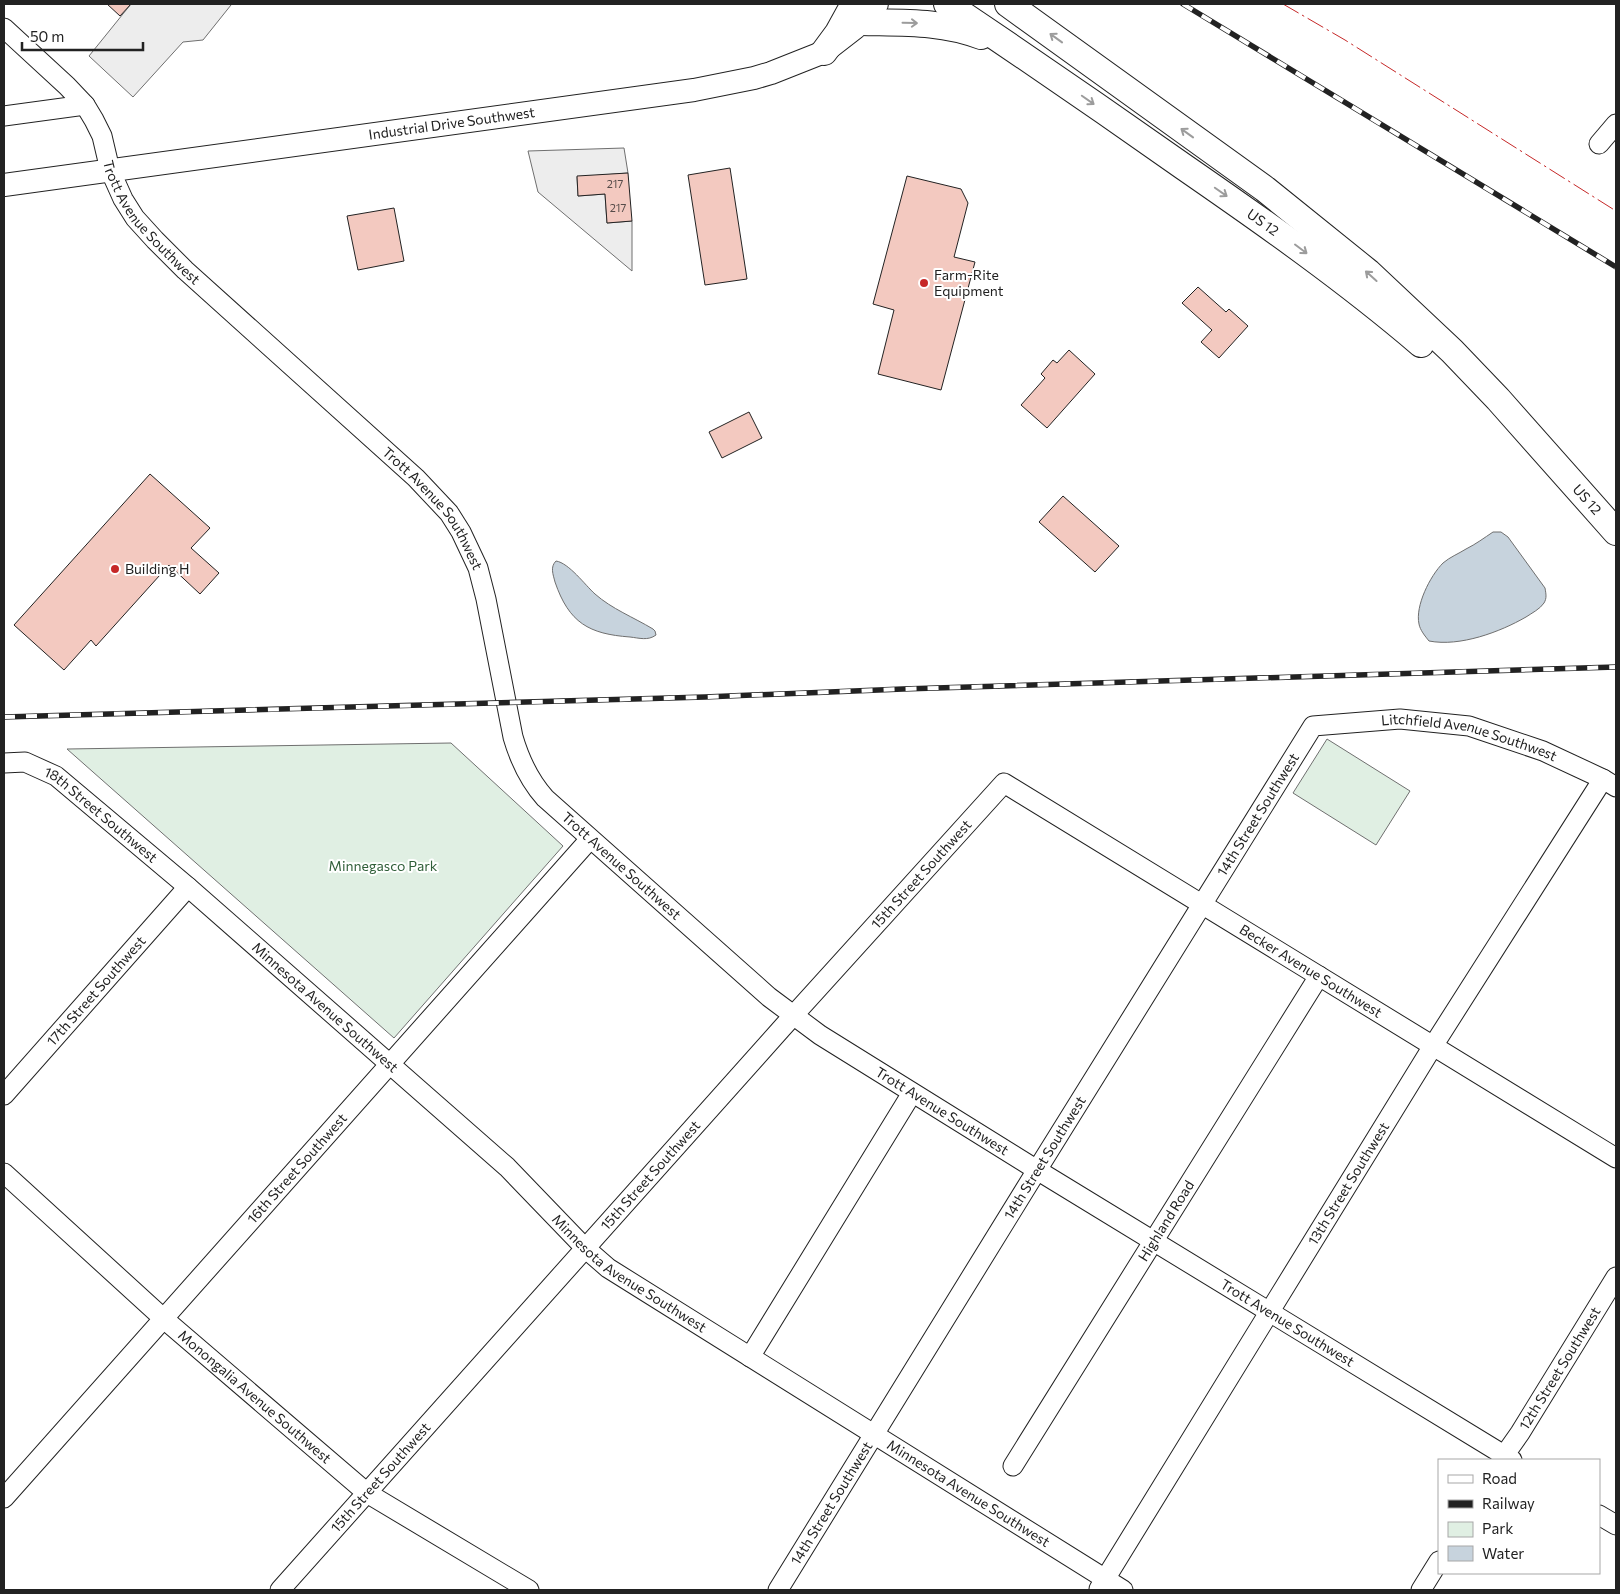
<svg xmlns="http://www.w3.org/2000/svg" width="1620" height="1594" viewBox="0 0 1620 1594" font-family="Commissioner,sans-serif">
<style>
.green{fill:#e0efe3;stroke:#6f6f6f}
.parking{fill:#ededed;stroke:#6f6f6f}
.water{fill:#c7d3dd;stroke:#6f6f6f}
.building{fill:#f3c9c0;stroke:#222}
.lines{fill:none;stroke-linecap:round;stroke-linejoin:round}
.minor-casing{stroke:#222;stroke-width:21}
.major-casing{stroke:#222;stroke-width:24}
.highway-casing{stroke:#222;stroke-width:28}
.minor{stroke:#fff;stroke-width:19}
.major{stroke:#fff;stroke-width:22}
.highway{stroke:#fff;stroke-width:26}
.rail-casing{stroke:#222;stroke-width:5.5}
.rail{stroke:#fff;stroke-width:4;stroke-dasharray:11;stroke-linecap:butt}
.power{stroke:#c62828;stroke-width:1;stroke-dasharray:18 4 2.5 4;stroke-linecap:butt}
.oneway{stroke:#9c9c9c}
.poi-dot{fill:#c62828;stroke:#fff;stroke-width:2}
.labels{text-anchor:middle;stroke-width:4;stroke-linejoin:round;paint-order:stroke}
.number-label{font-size:11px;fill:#564c4a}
.street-label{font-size:14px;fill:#222;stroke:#fff}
.poi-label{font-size:14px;fill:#222;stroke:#fff;text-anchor:start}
.park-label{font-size:14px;fill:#2f5e38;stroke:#fff}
</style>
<rect width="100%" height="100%" fill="#fff"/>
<path class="green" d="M1327 739 1410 791 1376 845 1293 793Z
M451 743 563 846 394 1038 67 749Z"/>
<path class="parking" d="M131 4H229L231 5 203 40 183 42 133 97 89 56Z
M624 148 628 173 577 177 578 196 605 194 607 223 632 221V271L538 192 528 151Z"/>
<path class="water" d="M1493 532H1501L1508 537 1545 588C1546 594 1547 598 1544 603 1540 609 1532 613 1526 617 1500 632 1460 647 1429 641 1425 636 1420 630 1419 624 1415 606 1430 576 1443 563 1450 557 1458 554 1466 549 1476 544 1484 538 1493 532Z
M556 561C569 563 585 585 595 594 612 609 633 617 653 629L655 631 656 635C648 641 639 638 630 637 589 634 569 623 555 582 553 574 550 567 556 561Z"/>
<path class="building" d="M107 4H131L120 16Z
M730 168 747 279 705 285 688 175Z
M628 173 632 221 607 223 605 194 578 196 577 176Z
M907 176 961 189 968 203 954 257 975 262 941 390 878 374 894 310 873 304Z
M394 208 404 261 358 270 347 216Z
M1198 287 1226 312 1229 309 1248 326 1219 358 1201 342 1212 330 1182 303Z
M1069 350 1095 374 1047 428 1021 405 1045 378 1041 374 1053 360 1057 363Z
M749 412 762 438 722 458 709 432Z
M150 474 210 528 191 548 219 573 200 594 169 565 96 646 91 640 64 670 14 625Z
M1063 496 1119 546 1095 572 1039 522Z"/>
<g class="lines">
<defs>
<g id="minor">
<path id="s1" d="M4 28 67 86 85 105 94 120 102 136 110 170 123 199 135 218 155 240 185 270 416 478 449 513 461 532 478 568 486 599 513 737C520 761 529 780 545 798L769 997 820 1035 1037 1170 1512 1460"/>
<path d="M4 116 85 105"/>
<path d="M1599 144 1616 124"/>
<path id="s2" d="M4 763 25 762 56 776 188 887 507 1167 585 1248 608 1268 1123 1590"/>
<path id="s3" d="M4 1095 188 887"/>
<path id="s4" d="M4 1173 164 1319 367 1493 529 1590"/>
<path d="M750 1357 912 1093"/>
<path id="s5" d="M1501 1460 1520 1433 1616 1277"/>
<path id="s6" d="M1013 1466 1319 976"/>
<path id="s7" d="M4 1498 590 839"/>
<path d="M1599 1515 1616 1525"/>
<path id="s8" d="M1099 1589 1433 1046 1603 779"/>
<path id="s9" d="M280 1590 782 1028 1004 783 1616 1158"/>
<path id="s10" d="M778 1590 1037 1170 1313 726 1400 719 1469 726 1543 751 1603 779 1616 787"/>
<path d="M1421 1590 1439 1561"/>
</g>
<g id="major">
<path id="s11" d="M4 185 694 90 754 78 771 73 824 52 855 28 877 4"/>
</g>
<g id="highway">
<path id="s12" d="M947 4C1026 57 1106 112 1184 167 1265 223 1346 280 1421 344"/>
<path id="s13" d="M1008 4 1265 189 1368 272 1452 351 1498 399 1616 532"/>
<path d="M861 22C903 23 941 21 981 36"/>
<path d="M824 52 838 33 854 4"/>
</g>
</defs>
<use href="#minor" class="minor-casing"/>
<use href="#major" class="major-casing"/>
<use href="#highway" class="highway-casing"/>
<use href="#minor" class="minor"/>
<use href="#major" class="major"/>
<use href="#highway" class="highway"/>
<defs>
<path id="rail" d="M1183 4 1616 267
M4 717 705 697 903 689 1616 667"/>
</defs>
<use href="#rail" class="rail-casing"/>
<use href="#rail" class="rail"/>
<path class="power" d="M1283 4 1345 40 1616 211"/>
</g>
<defs><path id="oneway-shaft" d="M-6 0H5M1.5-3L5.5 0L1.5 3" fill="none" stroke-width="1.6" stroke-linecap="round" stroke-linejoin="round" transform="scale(1.25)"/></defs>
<g class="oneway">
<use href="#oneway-shaft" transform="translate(910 23) rotate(1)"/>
<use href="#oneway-shaft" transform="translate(1056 38) rotate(-144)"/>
<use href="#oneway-shaft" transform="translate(1088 100) rotate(35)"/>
<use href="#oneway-shaft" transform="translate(1187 133) rotate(-144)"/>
<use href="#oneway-shaft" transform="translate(1221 192) rotate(35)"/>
<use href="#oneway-shaft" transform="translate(1301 249) rotate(37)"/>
<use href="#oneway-shaft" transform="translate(1371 276) rotate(-138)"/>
</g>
<g class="poi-dot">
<circle cx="924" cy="283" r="5"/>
<circle cx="115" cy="569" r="5"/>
</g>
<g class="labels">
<g class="number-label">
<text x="615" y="188">217</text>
<text x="618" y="212">217</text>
</g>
<g class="street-label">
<text dy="5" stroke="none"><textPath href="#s11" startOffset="452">Industrial Drive Southwest</textPath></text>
<text dy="5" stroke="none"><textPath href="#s1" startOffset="249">Trott Avenue Southwest</textPath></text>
<text dy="5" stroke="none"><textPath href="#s12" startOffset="384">US 12</textPath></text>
<text dy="5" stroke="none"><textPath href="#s13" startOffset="765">US 12</textPath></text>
<text dy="5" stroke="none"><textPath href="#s1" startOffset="654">Trott Avenue Southwest</textPath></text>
<text dy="5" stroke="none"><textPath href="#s10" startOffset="1175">Litchfield Avenue Southwest</textPath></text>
<text dy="5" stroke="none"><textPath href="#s10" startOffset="912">14th Street Southwest</textPath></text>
<text dy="5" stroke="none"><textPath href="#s2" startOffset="114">18th Street Southwest</textPath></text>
<text dy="5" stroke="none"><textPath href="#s1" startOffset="1074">Trott Avenue Southwest</textPath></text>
<text dy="5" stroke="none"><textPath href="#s9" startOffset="961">15th Street Southwest</textPath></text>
<text dy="5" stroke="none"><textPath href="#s9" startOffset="1444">Becker Avenue Southwest</textPath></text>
<text dy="5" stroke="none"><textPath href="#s3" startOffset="139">17th Street Southwest</textPath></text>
<text dy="5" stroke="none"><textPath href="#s2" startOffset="410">Minnesota Avenue Southwest</textPath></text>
<text dy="5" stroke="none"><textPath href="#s1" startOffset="1479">Trott Avenue Southwest</textPath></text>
<text dy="5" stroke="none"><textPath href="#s10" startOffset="508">14th Street Southwest</textPath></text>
<text dy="5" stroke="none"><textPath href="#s7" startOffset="441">16th Street Southwest</textPath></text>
<text dy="5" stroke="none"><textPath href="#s9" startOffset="556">15th Street Southwest</textPath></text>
<text dy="5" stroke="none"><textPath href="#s8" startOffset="476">13th Street Southwest</textPath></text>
<text dy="5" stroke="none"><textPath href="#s6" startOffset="289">Highland Road</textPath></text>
<text dy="5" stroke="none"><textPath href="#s2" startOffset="815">Minnesota Avenue Southwest</textPath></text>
<text dy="5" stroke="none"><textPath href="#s1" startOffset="1884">Trott Avenue Southwest</textPath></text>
<text dy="5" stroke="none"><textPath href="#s5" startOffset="109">12th Street Southwest</textPath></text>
<text dy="5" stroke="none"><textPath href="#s4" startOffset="336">Monongalia Avenue Southwest</textPath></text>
<text dy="5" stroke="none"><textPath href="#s9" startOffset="151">15th Street Southwest</textPath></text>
<text dy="5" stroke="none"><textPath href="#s2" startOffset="1220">Minnesota Avenue Southwest</textPath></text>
<text dy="5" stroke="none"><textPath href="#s10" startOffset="102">14th Street Southwest</textPath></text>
</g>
<g class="poi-label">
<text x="934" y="280">Farm-Rite<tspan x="934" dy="16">Equipment</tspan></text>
<text x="125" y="574">Building H</text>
</g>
<g class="park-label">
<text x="383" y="871">Minnegasco Park</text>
</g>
</g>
<rect width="1620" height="1594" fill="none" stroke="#222222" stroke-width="10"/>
<rect x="1438" y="1459" width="162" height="115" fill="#ffffff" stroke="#a7a7a7"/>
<rect x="1448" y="1475" width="25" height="8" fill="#ffffff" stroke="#a7a7a7"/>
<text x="1482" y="1484" font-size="15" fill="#222222">Road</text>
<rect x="1448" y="1500" width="25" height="8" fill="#222222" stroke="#a7a7a7"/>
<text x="1482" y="1509" font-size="15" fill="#222222">Railway</text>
<rect x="1448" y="1522" width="25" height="15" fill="#e0efe3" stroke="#a7a7a7"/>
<text x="1482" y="1534" font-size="15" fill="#222222">Park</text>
<rect x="1448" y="1546" width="25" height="15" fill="#c7d3dd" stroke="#a7a7a7"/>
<text x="1482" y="1559" font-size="15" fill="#222222">Water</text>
<path d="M22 42v8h121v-8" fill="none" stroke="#222222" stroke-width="2.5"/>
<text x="30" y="42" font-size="15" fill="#222222" stroke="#ffffff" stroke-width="4" paint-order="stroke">50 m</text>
</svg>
